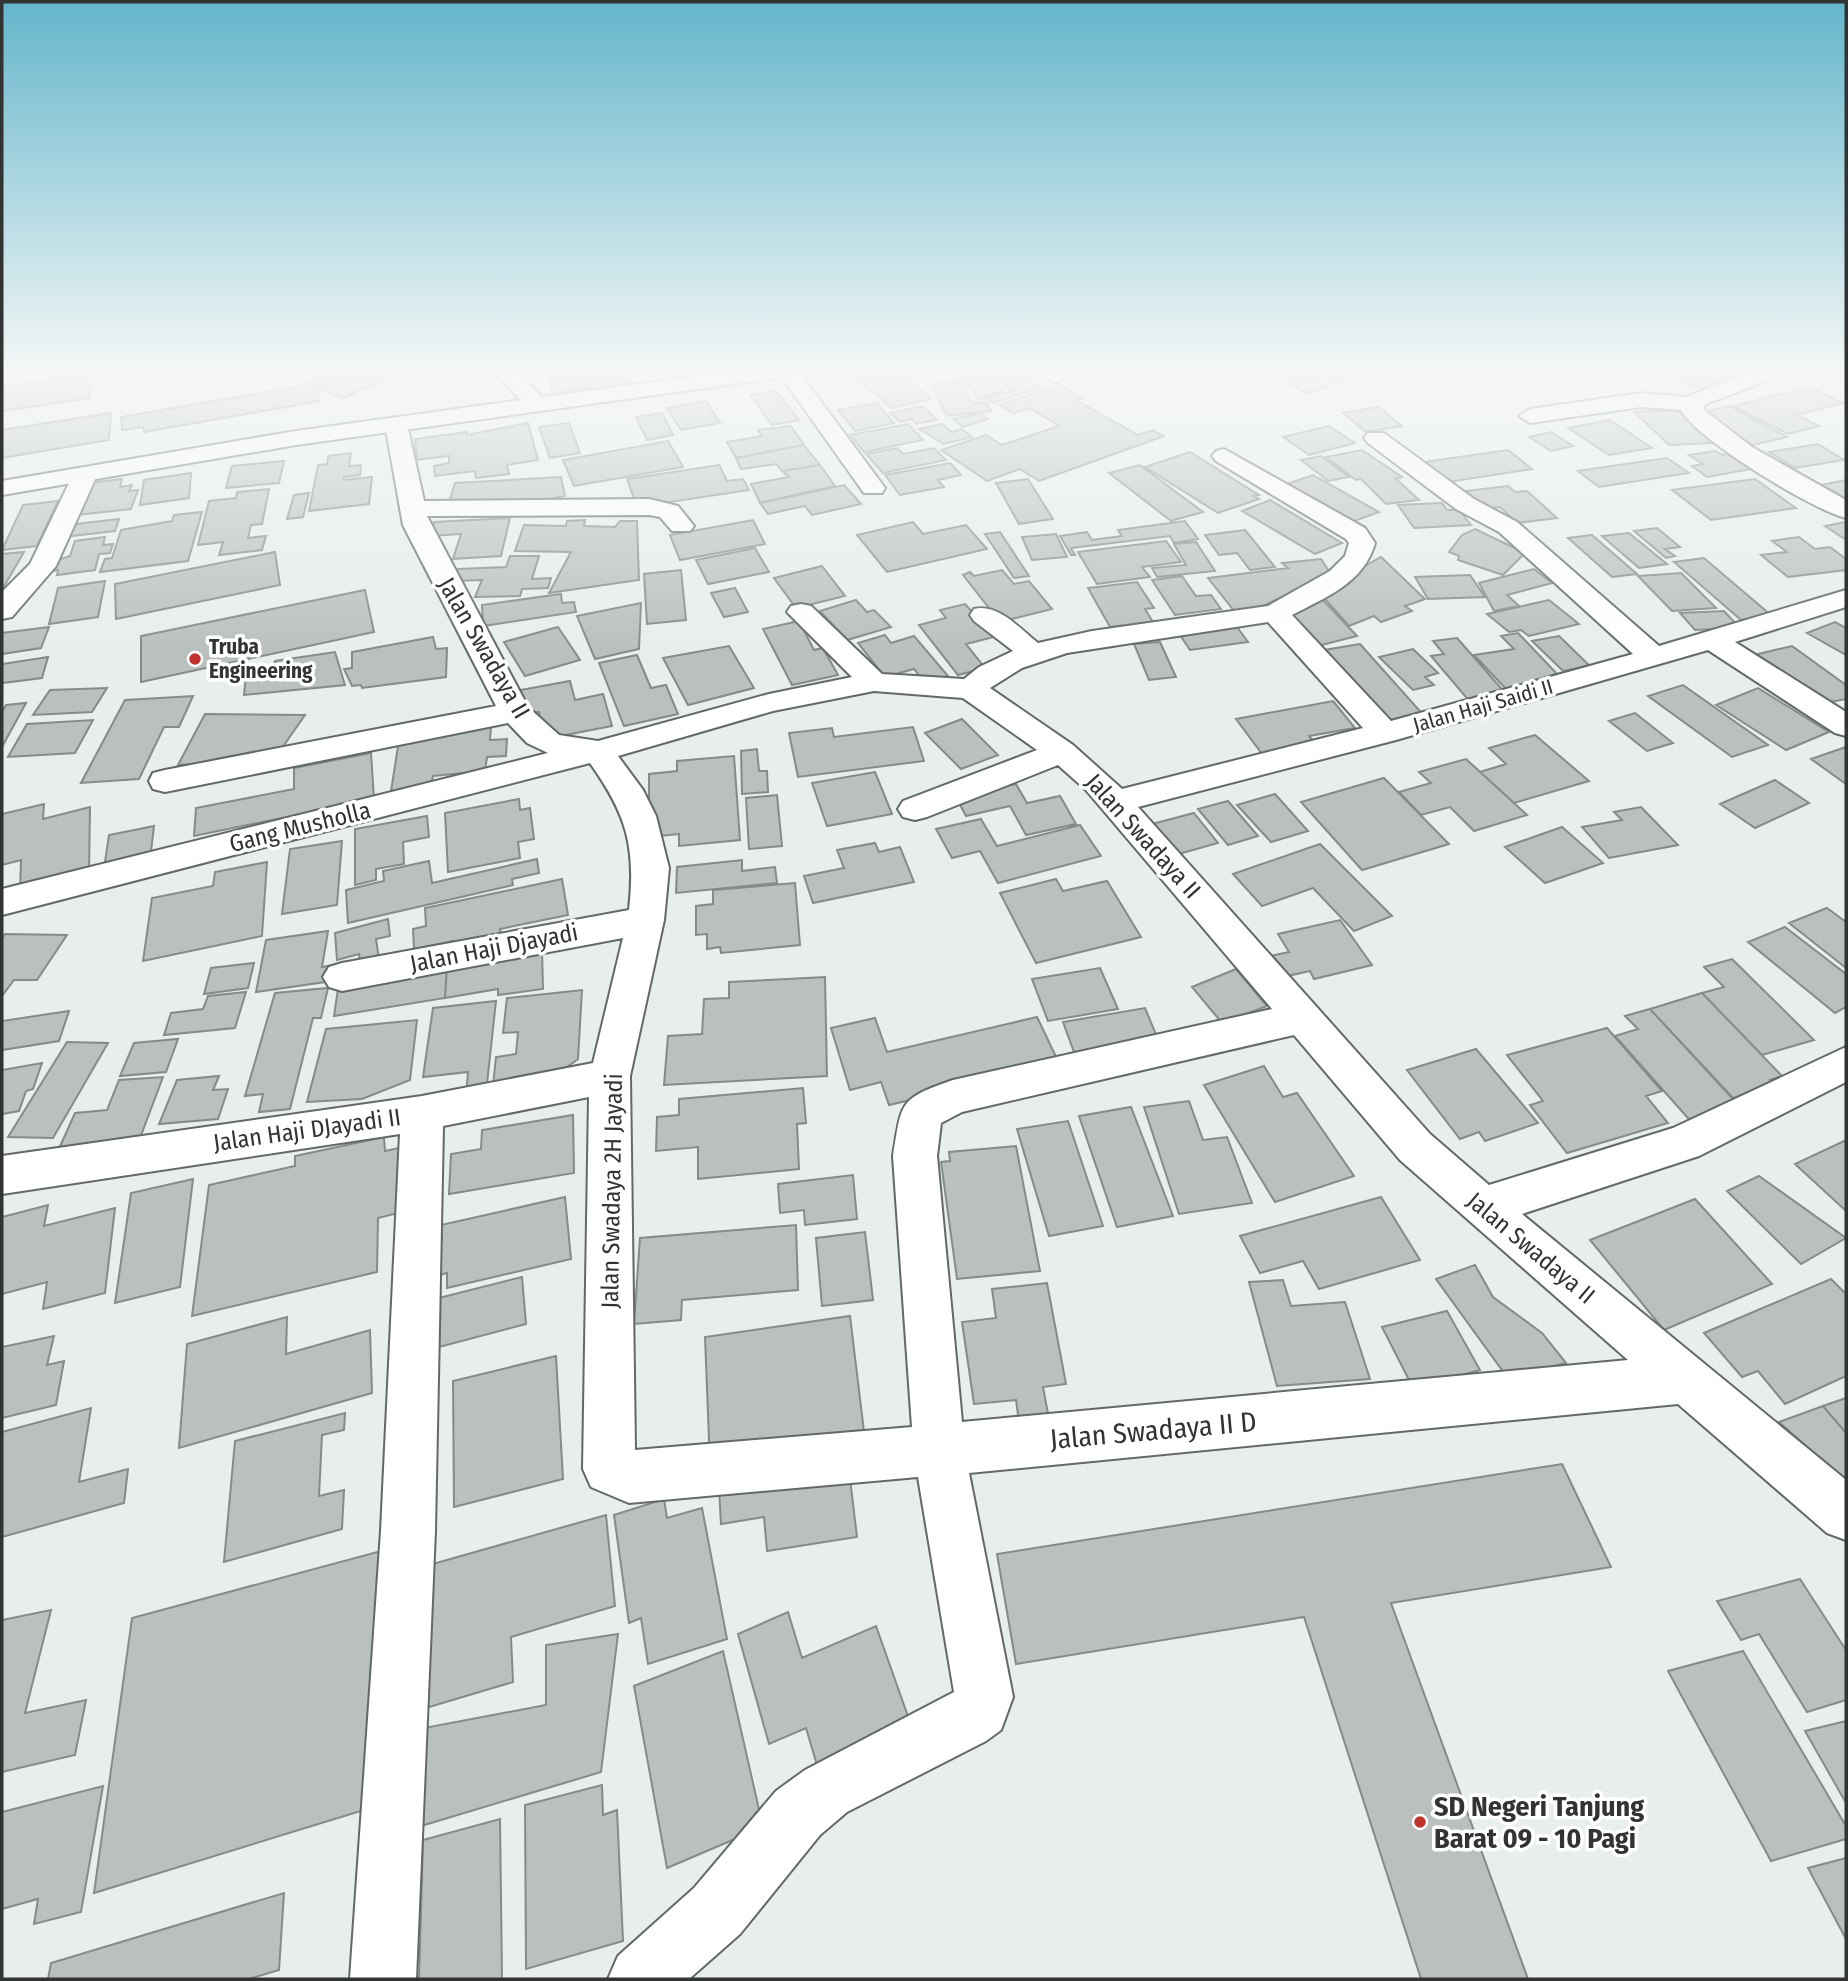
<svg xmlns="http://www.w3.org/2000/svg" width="1848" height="1981" viewBox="0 0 1848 1981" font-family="'Fira Sans Condensed',sans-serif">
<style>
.building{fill:#b9c0be;stroke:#848b89;stroke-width:2}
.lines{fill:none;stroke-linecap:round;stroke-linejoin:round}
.minor-casing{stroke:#626967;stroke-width:4}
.tertiary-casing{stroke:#626967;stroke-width:4}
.minor{fill:#fff;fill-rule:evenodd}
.tertiary{fill:#fff;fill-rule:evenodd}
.poi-dot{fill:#c0322d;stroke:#fff;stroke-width:2.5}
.labels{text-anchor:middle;stroke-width:7;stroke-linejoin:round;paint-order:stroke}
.far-poi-label{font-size:21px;font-weight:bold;fill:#313433;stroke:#fff;text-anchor:start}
.far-street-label{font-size:21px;fill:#313433;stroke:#fff}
.street-label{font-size:24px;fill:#313433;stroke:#fff}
.near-street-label{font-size:28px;fill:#313433;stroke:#fff}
.near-poi-label{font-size:28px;font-weight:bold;fill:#313433;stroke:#fff;text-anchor:start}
</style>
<rect width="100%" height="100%" fill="#e7eeec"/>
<path class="building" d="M329 372H385L393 375 344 398 318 389 325 386 304 384Z
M550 372H625L627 386 552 393Z
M864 372H899L931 399 891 408 854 375Z
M953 372H989L962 379Z
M1002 372H1016L1042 388 992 403 985 398 1013 390 990 376Z
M1215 372H1260L1229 381Z
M1285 372H1303L1328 387 1306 393 1275 375Z
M1313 372H1368L1335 383Z
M1674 372H1744L1707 390 1667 376Z
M93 374 89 398 2 411V387Z
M986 377 1003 390 979 399 965 381Z
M960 381 972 403 986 402 991 411 947 416 931 384Z
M1061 385 1083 398 1076 400 1138 435 1153 430 1164 436 1039 481 1020 469 987 481 941 450 986 435 1002 445 1059 426 1030 408 1013 413 999 405Z
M302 386 303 389 315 387 320 401 144 432 143 427 122 430 121 417Z
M1810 387 1843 403 1796 415 1819 426 1788 434 1733 406Z
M776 391 799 420 772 425 751 395Z
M706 401 720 423 681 430 667 408Z
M877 403 894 423 855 431 838 410Z
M922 406 937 420 916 424 912 419 900 422 890 413Z
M1729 406 1787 437 1753 445 1696 414Z
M1379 407 1402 426 1366 432 1343 413Z
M1677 410 1713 443 1669 445 1634 412Z
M111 413 109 440 2 458V430Z
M662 413 673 435 647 440 636 417Z
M981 413 988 419 963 427 953 419Z
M1610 420 1652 448 1609 455 1568 428Z
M528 423 538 460 507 465 509 474 476 478 475 471 435 476 434 466 449 463V456L417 460 415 439 467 432V435Z
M569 423 580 453 550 458 539 427Z
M908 424 923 440 864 452 850 435Z
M942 424 952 432 962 429 972 437 944 444 919 429Z
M791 426 804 445 736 458 727 442 762 436 758 430Z
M1329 426 1355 443 1309 455 1283 437Z
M1551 432 1573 446 1551 451 1529 437Z
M668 441 683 467 574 486 563 460Z
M1818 444 1844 460 1795 468 1769 452Z
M804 445 820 465 782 471 776 464 741 469 736 458Z
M897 448 903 454 934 448 946 460 883 473 866 454Z
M1362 450 1402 477 1396 479 1419 500 1386 504 1361 479 1356 480 1326 457Z
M1508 450 1532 469 1448 482 1425 462Z
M1715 451 1722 455 1728 454 1751 469 1707 477 1692 466 1703 464 1689 455Z
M1190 452 1259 495 1254 496 1259 499 1218 513 1145 467Z
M351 453 349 466 361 465 360 475 344 477V480L372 477 369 504 309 511 318 465 327 464 328 456Z
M1321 456 1349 477 1328 481 1301 460Z
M1667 458 1689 473 1599 487 1578 471Z
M284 461 279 483 226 488 232 466Z
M950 463 961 475 938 480 944 487 900 495 885 475Z
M719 465 727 481 743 479 749 490 637 507 627 479Z
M820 465 835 486 760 503 751 484 789 477 782 471Z
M1140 465 1203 512 1171 521 1109 473Z
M191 473 189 498 140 505 144 480Z
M1313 475 1379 512 1349 523 1284 485Z
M561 477 565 496 514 506H448L455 483Z
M122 479 120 487 132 485 129 491 138 490 131 509 76 515 89 483Z
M1028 479 1053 519 1019 524 996 483Z
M1755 479 1796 508 1711 520 1672 490Z
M1846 480 1845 506 1812 487Z
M844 485 861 504 812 515 805 506 768 514 760 503Z
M1508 486 1515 492 1527 491 1557 518 1517 523 1500 507 1485 509 1466 491Z
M269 489 262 524 251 525 248 538 266 536 262 550 219 555 223 542 198 545 209 501 236 498 237 492Z
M309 493 303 517 287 519 294 495Z
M1270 500 1342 543 1315 554 1242 511Z
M58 501 37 546 2 550 23 505Z
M1442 503 1447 510H1459L1471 525 1414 528 1398 505Z
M202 512 188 561 100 572 105 559 112 558 121 530 172 521 174 515Z
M510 518 501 556 453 559 461 534 430 536 434 522Z
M119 519 115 531 63 537 68 525Z
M585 520 584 526 615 527 620 521H637L639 580 549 593 571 552 515 551 524 525 566 526 567 521Z
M753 520 765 544 680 560 670 535Z
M1185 521 1198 539 1174 543 1170 536 1071 548 1075 555H1071L1060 536 1087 532 1092 540 1122 536 1118 530Z
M913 522 923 534 966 525 987 549 887 572 857 535Z
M1846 522V540L1825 526Z
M1657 528 1680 547 1665 549 1675 556 1666 558 1634 531Z
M1475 529 1525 553 1503 575 1458 560 1459 556 1449 552 1462 535Z
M1245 530 1275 567 1250 570 1237 553 1219 555 1205 535Z
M1000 532 1029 576 1014 578 985 534Z
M1629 533 1667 564 1639 568 1602 536Z
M1056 534 1067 557 1032 560 1022 537Z
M1592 535 1637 574 1612 577 1568 538Z
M105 537 103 545 113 544 110 553 99 554 95 570 57 575 58 570 46 572 49 563 70 556 75 541Z
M1799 537 1815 549 1830 547 1846 559V570L1788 577 1761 555 1787 552 1772 541Z
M1166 541 1181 562 1142 567 1150 577 1097 584 1078 552Z
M1196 542 1215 571 1157 577 1152 568 1186 565 1174 544Z
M755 548 769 572 708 584 696 560Z
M24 552 2 590V554Z
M275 552 280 585 116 619 115 584Z
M510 556H539L532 579 551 578 548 588 522 589 520 596 475 597 482 580 454 581 458 569 506 567Z
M1381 557 1425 599 1405 606 1412 611 1381 622 1374 616 1349 626 1319 592Z
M1704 558 1772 616 1741 620 1674 562Z
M1321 559 1331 574 1239 617 1208 578 1288 568 1282 563Z
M822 566 845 596 796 608 774 578Z
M1534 569 1552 583 1507 595 1519 606 1494 611 1479 583Z
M681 570 686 620 647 624 644 574Z
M1002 570 1014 584 1029 581 1052 609 1000 622 963 575 970 572 974 576Z
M1681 573 1716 608 1672 611 1638 576Z
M1470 575 1485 597 1428 599 1415 577Z
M1182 576 1196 596 1211 595 1221 609 1175 615 1152 580Z
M105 581 98 617 49 624 58 588Z
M1137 582 1154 608 1145 609 1153 622 1110 627 1088 588Z
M735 588 748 612 724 617 711 593Z
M365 590 374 632 141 682V636Z
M561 594 562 603 574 602 576 612 483 626 482 605Z
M1318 595 1357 636 1318 646 1283 611Z
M856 600 867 612 874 610 891 627 847 640 820 611Z
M1549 600 1579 624 1529 636 1521 630 1509 632 1487 614Z
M641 603 639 649 595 659 577 616Z
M965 604 994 637 966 644 985 668 958 675 919 625 946 618 940 610Z
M1724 611 1740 628 1695 630 1680 613Z
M799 621 814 650 823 648 838 675 792 685 763 629Z
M1835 622 1846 628V655L1807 633Z
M49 627 41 648 2 654V633Z
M558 627 580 660 525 676 504 642Z
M1237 627 1248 642 1190 650 1180 635Z
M1518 633 1559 676 1508 691 1474 655 1514 649 1501 636Z
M885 635 891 643 914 636 948 676 925 683 914 669 885 677 858 643Z
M1559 636 1590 666 1563 671 1532 641Z
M433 637 436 649 447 648 446 677 362 688 361 685 352 686 344 669 352 668V652Z
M1457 638 1508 696 1470 702 1431 656 1444 654 1433 641Z
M1160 642 1176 677 1149 680 1134 644Z
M1360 644 1427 719 1383 727 1318 651Z
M729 646 754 688 688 705 663 658Z
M1792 646 1846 685V699L1821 704 1754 655Z
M1413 649 1438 673 1425 677 1434 685 1413 690 1379 657Z
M335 652 345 685 244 695 246 676 270 672 275 661Z
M637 655 651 688 666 685 678 714 624 726 599 663Z
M48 657 42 678 2 683V664Z
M570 681 575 700 603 694 612 726 545 739 539 712 520 715 515 691Z
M1683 685 1768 745 1732 757 1648 696Z
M107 688 92 712 33 715 50 690Z
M1758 688 1829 732 1786 750 1716 705Z
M193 696 179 727H164L139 779 81 783 125 700Z
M1333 701 1355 728 1309 736 1316 744 1262 754 1236 719Z
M26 703 2 747V712L6 705Z
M1635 713 1673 743 1647 751 1609 721Z
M205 714 305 715 275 758 178 765Z
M962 719 998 755 961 769 925 733Z
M93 720 75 753 8 757 27 724Z
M491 727 490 740 507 739 506 756 487 757 485 771 433 776 431 786 391 791 399 740Z
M913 727 924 761 798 777 789 733 832 728 834 737Z
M1535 735 1589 781 1514 803 1480 772 1506 764 1489 748Z
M1846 747V784L1811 759Z
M757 749 759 771H767L768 792 742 794 741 751Z
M371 753 374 799 194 836 196 808 294 789V768Z
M734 756 740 840 679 846V834L649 837V774L677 771V761Z
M1466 759 1514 803 1527 815 1474 831 1450 807 1421 815 1399 792 1431 783 1419 772Z
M875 772 892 814 827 826 812 783Z
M1384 778 1449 844 1362 870 1301 802Z
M1775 780 1809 803 1755 828 1720 804Z
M1016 784 1027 803 1060 796 1076 824 1026 835 1010 806 966 816 956 797Z
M1275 794 1308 831 1271 842 1237 805Z
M777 795 782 846 749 849 746 798Z
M519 799 520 810 530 808 534 839 518 842 520 858 448 872 445 813Z
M1228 801 1258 836 1228 845 1198 809Z
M44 804 43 819 90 807 89 873 20 890 21 860 2 865V814Z
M1641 807 1678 845 1609 858 1582 827 1622 820 1614 812Z
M1194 813 1218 843 1175 855 1152 824Z
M427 816 429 837 403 842 404 864 376 869V880L355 885V829Z
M981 819 997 846 1080 825 1101 856 998 883 980 851 952 858 936 829Z
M154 826 150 860 104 869 109 835Z
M1562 827 1603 863 1545 883 1505 847Z
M342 841 337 905 282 914 290 849Z
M875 843 879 852 900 847 914 882 813 903 804 876 844 868 837 850Z
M1320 844 1392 916 1354 931 1313 888 1262 906 1233 874Z
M537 859 539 873 512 879 513 885 348 923 346 890 384 881 383 871 429 861 432 883Z
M742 860V871L775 867 777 883 676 893 677 867Z
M267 862 262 936 143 961 152 898 213 886 215 872Z
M562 879 568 915 500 929 502 941 454 951V941L414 949 413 929 426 926 425 908Z
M1056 879 1063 891 1107 881 1141 937 1036 963 1000 893Z
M795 883 800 945 721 953 720 947 707 949V934L696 935V906L713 904V890Z
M1827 908 1846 922V968L1789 923Z
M388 919 390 936 376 939 380 966 361 971 359 954 337 960 335 933Z
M1340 920 1372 965 1314 979 1310 971 1274 979 1261 958 1289 952 1278 934Z
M1785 927 1846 974V1007L1835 1013 1748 942Z
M328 931 322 967 334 965 332 981 256 992 266 940Z
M5 934 67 935 37 980H14L2 996V938Z
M542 950 543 989 498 995V989L445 998 447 965Z
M1732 959 1814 1040 1762 1055 1702 993 1724 987 1704 967Z
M254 963 248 988 204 994 211 968Z
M447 965 445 998 334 1016 339 982Z
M1100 968 1118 1009 1048 1021 1032 979Z
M1236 969 1267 1006 1222 1023 1192 987Z
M825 977 827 1076 664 1085 668 1036 702 1034 704 999 729 998V982Z
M328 988 321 1018H313L290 1109 259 1112 263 1094 245 1096 275 993Z
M582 990 578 1059 551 1079 493 1086 496 1057 516 1054 518 1032 503 1033 507 998Z
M246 992 235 1028 164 1035 171 1013 203 1009 208 996Z
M1702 993 1782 1076 1770 1080 1780 1091 1752 1104 1743 1095 1733 1098 1650 1009Z
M496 1001 486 1093 466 1096 468 1072 423 1077 433 1008Z
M1145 1008 1162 1049 1078 1063 1063 1022Z
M1650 1009 1744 1111 1695 1126 1615 1036 1638 1029 1625 1016Z
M69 1011 59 1041 2 1050V1021Z
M1037 1017 1060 1065 889 1105 881 1082 850 1090 831 1028 875 1018 887 1052Z
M417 1020 410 1080 362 1099 307 1102 326 1029Z
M1607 1028 1662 1091 1646 1096 1668 1123 1567 1153 1530 1105 1543 1101 1507 1055Z
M178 1039 166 1072 120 1076 134 1043Z
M67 1042 108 1043 53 1138 8 1137Z
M1476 1049 1538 1123 1485 1141 1479 1132 1460 1139 1407 1070Z
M42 1063 33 1089 26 1091 19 1111 2 1114V1070Z
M1264 1066 1283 1097 1297 1093 1354 1176 1275 1202 1204 1085Z
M219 1076 213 1090 228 1089 218 1119 159 1124 177 1080Z
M163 1077 134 1154 54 1160 75 1113 107 1110 119 1080Z
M803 1088 806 1123 797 1124 799 1169 698 1179V1147L656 1151 657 1117 679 1115V1099Z
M1189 1101 1203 1140 1227 1137 1252 1203 1179 1214 1144 1107Z
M1131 1107 1173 1216 1117 1227 1079 1116Z
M573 1115 574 1173 449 1194 451 1154 481 1149 482 1130Z
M1068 1121 1103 1226 1049 1236 1017 1129Z
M384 1137 385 1151 399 1148 398 1213 378 1218 377 1272 192 1316 209 1185 295 1166V1156Z
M1846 1140V1211L1795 1164Z
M1016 1146 1040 1271 957 1279 941 1162 950 1161 949 1152Z
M853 1175 857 1219 805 1225 804 1210 780 1213 778 1184Z
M1759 1176 1846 1238 1801 1264 1727 1191Z
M193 1179 180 1287 115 1303 131 1193Z
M565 1197 571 1259 447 1288V1273L424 1279 425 1242 442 1239 441 1225Z
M1381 1197 1420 1260 1319 1289 1303 1261 1260 1273 1240 1236Z
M1695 1199 1772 1284 1664 1330 1590 1240Z
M48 1205 44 1226 115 1208 105 1293 43 1309 47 1282 2 1294V1217Z
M796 1225 798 1290 682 1300 681 1320 634 1324 640 1238Z
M865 1232 873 1300 822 1306 816 1238Z
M1475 1265 1493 1297 1542 1333 1566 1363 1507 1377 1436 1279Z
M522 1277 526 1324 424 1351 423 1302Z
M1831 1279 1846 1294V1376L1785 1404 1758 1371 1742 1377 1704 1333Z
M1283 1280 1291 1306 1345 1302 1370 1379 1277 1386 1249 1282Z
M1047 1283 1066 1384 1043 1387 1049 1419 1019 1422 1016 1400 974 1404 962 1322 996 1318 992 1289Z
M1447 1311 1480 1370 1413 1388 1382 1327Z
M850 1316 865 1440 710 1465 705 1337Z
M287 1317 286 1354 370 1330 372 1393 179 1448 187 1344Z
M54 1336 47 1365 64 1361 56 1405 2 1418V1347Z
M556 1356 563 1479 454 1507 453 1381Z
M1846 1398V1433L1823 1406Z
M1823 1406 1846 1433V1506L1822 1480 1837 1474 1779 1422Z
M91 1408 79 1482 128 1469 124 1503 2 1537V1432Z
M345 1413 344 1430 322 1435 319 1496 344 1490 342 1529 224 1562 235 1441Z
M1562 1464 1611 1567 1391 1603 1528 1979H1421L1304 1617 1016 1664 997 1554Z
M849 1470 857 1537 767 1551 764 1517 721 1524 719 1489Z
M664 1499 667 1518 702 1508 727 1639 648 1664 641 1618 629 1623 614 1515Z
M606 1515 615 1606 511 1637 513 1682 416 1711 415 1569Z
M381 1551 377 1806 94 1893 132 1618Z
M1800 1579 1846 1650V1700L1807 1712 1759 1634 1741 1640 1717 1601Z
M51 1610 25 1713 86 1700 75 1755 2 1772V1620Z
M788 1612 802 1658 876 1626 910 1722 817 1765 806 1728 769 1744 738 1634Z
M618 1634 601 1772 411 1829 424 1728 546 1705V1645Z
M723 1651 763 1827 667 1868 634 1686Z
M1743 1651 1846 1826V1839L1771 1861 1668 1671Z
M1846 1721V1803L1805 1731Z
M602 1785 603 1815 617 1810 623 1941 526 1969 525 1805Z
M103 1786 81 1912 34 1924 38 1899 2 1909V1812Z
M500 1819 502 1979H419L423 1840Z
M1846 1858V1939L1808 1868Z
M284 1893 279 1970 249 1979H48L51 1963Z"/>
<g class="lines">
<defs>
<path id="minor" d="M493 372H516L549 404 546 409H530Z
M778 372H799L885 488 882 493H864Z
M1038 372H1063L1066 376 1055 383Z
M1748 372H1779L1777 377 1706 404 1703 409 1752 447 1846 500V518C1813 510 1696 439 1681 410L1641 407 1530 423 1519 416 1530 409 1641 393 1687 397Z
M396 417 404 419 407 424 424 501 649 499 678 506 694 526 690 531H672L660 517 649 515 427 516 528 707 559 735 598 741 769 694 852 677 787 612 791 606 801 604 811 606 882 674 964 679 979 667 1013 651 974 621 970 615 974 609C998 603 1020 629 1038 643L1092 631 1268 606 1330 571 1345 556 1349 543 1346 539 1216 461 1212 456 1216 451 1224 449 1365 528 1375 543C1364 583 1326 597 1292 615L1391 721 1633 654 1499 532 1456 509 1368 443 1364 438 1368 433H1384L1474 499 1517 522 1659 646 1846 590V607L1735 642 1846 712V736L1835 733 1708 650 1396 740 1138 807 1430 1134 1489 1185 1673 1128 1846 1047V1082L1699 1156 1522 1214 1846 1480V1540L1827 1533 1678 1404 969 1473 1013 1697 1001 1730 986 1741 847 1812 820 1835 740 1934 689 1979H608L618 1956 694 1888 776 1791 805 1770 954 1692 918 1477 629 1503 591 1487 583 1469 589 1097 443 1126 435 1531 416 1979H350L381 1531 400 1134 2 1194V1156L422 1096 593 1063 623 938 342 991 329 987 323 977 329 967 342 963 629 910C636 847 627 815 590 763L2 915V889L548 753 527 743 508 723 165 792 153 789 149 781 153 773 165 770 496 706 403 525 385 424 388 419ZM1268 622 1363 728 1122 789 1073 745 990 688 1022 668 1067 653ZM874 691 963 698 1037 750 903 801 898 809 903 817 915 820 927 817 1058 765 1086 790 1272 1009 953 1080C898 1099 902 1102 893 1156L912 1427 635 1450 630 1076 664 920 669 868 656 816 643 790 618 756 773 711ZM1294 1035 1400 1160 1628 1360 962 1422 937 1156 941 1123 962 1112Z
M85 468 94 470 97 475 56 566 12 617 2 619V592L30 564 73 475 76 470Z"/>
<path id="tertiary" d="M725 372H786L776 378 296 445 2 495V481L296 431Z"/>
</defs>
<use href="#minor" class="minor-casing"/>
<use href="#tertiary" class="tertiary-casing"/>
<use href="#minor" class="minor"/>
<use href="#tertiary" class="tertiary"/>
</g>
<linearGradient id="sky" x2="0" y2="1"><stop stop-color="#64b5cb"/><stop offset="0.57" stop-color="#f4f7f6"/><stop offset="1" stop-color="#f4f7f6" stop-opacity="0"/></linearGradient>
<rect width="1848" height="650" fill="url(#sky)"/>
<g class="poi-dot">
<circle cx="195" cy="659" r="7"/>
<circle cx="1420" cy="1822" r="7"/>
</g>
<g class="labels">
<g class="far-poi-label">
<text x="209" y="654">Truba<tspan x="209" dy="24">Engineering</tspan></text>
</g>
<g class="far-street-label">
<text transform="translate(1483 706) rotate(-16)" y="7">Jalan Haji Saidi II</text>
</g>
<g class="street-label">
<text transform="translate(484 648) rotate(60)" y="8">Jalan Swadaya II</text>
<text transform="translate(300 827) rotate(-14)" y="8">Gang Musholla</text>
<text transform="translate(1143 836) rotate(48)" y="8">Jalan Swadaya II</text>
<text transform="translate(494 948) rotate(-11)" y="8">Jalan Haji Djayadi</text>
<text transform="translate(307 1130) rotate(-8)" y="8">Jalan Haji DJayadi II</text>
<text transform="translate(612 1191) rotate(-89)" y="8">Jalan Swadaya 2H Jayadi</text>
<text transform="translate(1531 1248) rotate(40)" y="8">Jalan Swadaya II</text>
</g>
<g class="near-street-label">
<text transform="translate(1153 1430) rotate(-5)" y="10">Jalan Swadaya II D</text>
</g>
<g class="near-poi-label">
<text x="1434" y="1816">SD Negeri Tanjung<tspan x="1434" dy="32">Barat 09 - 10 Pagi</tspan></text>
</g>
</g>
<rect width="1848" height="1981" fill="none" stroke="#313433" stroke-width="7"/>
</svg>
